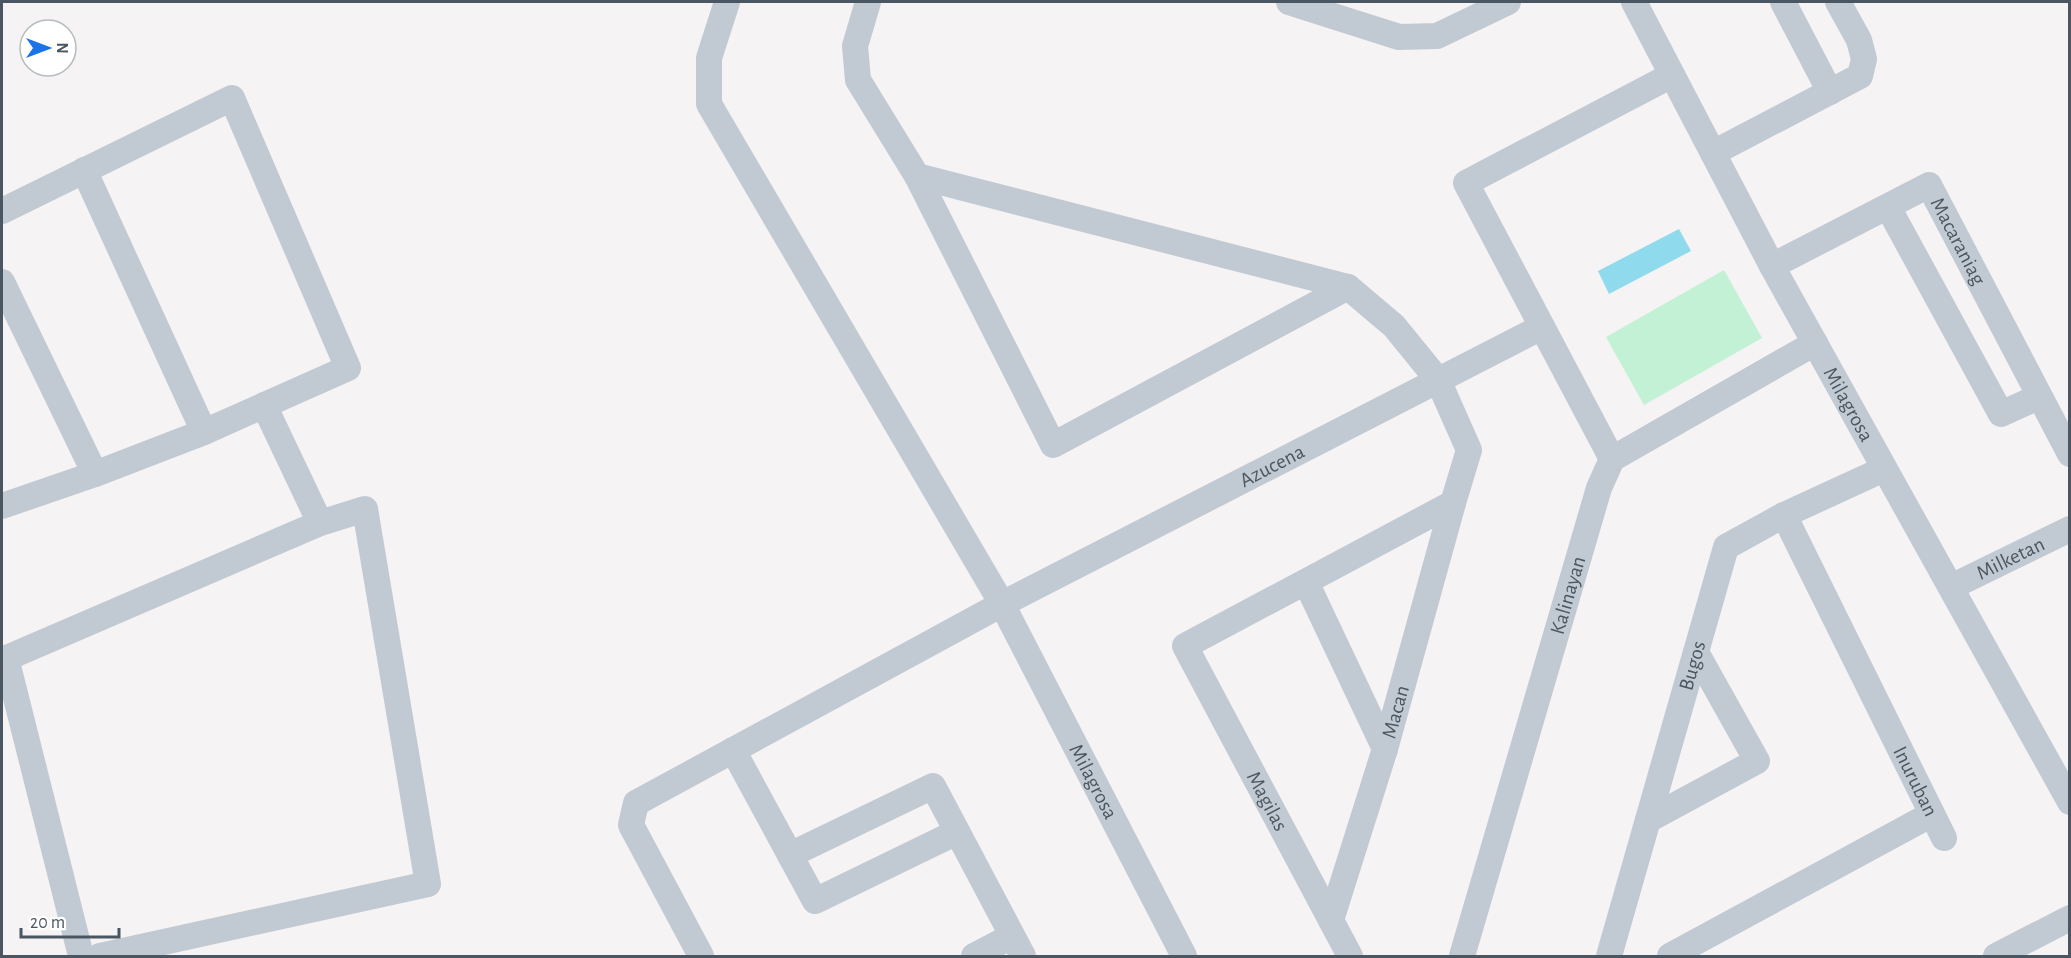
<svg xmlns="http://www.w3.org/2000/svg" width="2071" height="958" viewBox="0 0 2071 958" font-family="'Alegreya Sans',sans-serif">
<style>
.green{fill:#c3f1d5}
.water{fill:#90daee}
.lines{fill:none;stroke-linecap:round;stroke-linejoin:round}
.street{stroke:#c1cad2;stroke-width:26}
.labels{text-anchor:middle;stroke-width:5;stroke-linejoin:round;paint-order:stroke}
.street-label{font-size:21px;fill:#4a5661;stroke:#fff}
</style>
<rect width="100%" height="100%" fill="#f5f3f3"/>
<path class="green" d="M1724 270 1762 338 1644 405 1606 337Z"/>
<path class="water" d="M1679 229 1691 251 1609 294 1598 271Z"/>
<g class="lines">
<g class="street">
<path id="s1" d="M727 2 709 58V104L1002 604 1184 956"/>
<path id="s2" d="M868 2 855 46 858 80 917 176 1053 445 1348 287 1394 326 1438 380 1469 450 1453 503 1185 646 1350 956"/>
<path d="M1289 2 1399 37 1437 36 1508 2"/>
<path id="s3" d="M1634 2 1772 266 2070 802"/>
<path d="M1783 2 1830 92"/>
<path d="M1713 153 1860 76 1864 59 1859 40 1838 2"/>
<path d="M84 170 204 432"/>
<path d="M917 176 1348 287"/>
<path d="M1888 207 2001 414 2038 397"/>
<path d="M2 211 232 98 348 368 204 432 95 474 2 506"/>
<path id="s4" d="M1772 266 1929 185 2070 454"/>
<path d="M2 282 95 474"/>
<path d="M264 405 320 523"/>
<path d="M1612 459 1466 183 1672 75"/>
<path id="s5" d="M1784 515 1944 838"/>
<path d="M1306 582 1385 749"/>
<path id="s6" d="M1951 587 2070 529"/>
<path d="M6 658 81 956"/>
<path d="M2 660 320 523 365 509 428 884 100 956"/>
<path d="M733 750 815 901 957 832"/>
<path d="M1648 820 1757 761 1696 652"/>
<path d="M790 855 933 786 1023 956"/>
<path id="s7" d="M1331 920 1385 749 1453 503"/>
<path id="s8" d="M701 956 631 825 636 803 1002 604 1542 327"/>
<path d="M974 956 1012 936"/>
<path id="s9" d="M1462 956 1599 488 1612 459 1815 343"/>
<path id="s10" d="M1609 956 1726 547 1784 515 1884 469"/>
<path d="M1670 956 1932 814"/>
<path d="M1996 956 2070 918"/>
</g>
</g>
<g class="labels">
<g class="street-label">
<text dy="7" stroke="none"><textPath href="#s4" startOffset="240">Macaraniag</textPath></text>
<text dy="7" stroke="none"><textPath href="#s3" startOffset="456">Milagrosa</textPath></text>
<text dy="7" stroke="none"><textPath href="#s8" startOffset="891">Azucena</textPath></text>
<text dy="7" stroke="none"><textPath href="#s6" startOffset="66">Milketan</textPath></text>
<text dy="7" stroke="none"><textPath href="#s9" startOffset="376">Kalinayan</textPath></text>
<text dy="7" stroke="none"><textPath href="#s10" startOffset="302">Bugos</textPath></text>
<text dy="7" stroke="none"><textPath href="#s7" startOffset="218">Macan</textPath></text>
<text dy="7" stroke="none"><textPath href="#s5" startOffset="297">Inuruban</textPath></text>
<text dy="7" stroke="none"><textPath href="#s1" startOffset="884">Milagrosa</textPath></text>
<text dy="7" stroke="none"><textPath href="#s2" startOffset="1570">Magilas</textPath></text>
</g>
</g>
<rect width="2071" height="958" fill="none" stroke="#4a5661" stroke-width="6"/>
<g transform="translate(48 48) rotate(90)"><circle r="28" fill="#ffffff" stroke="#b7bbc0" stroke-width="1.5"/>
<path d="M0-4.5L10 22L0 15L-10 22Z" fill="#1a73e8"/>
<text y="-9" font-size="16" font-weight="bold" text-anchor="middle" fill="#4a5661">N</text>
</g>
<path d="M21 928v9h98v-9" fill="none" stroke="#4a5661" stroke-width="3"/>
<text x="30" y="928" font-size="18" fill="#4a5661" stroke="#ffffff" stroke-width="4.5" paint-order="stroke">20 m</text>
</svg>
